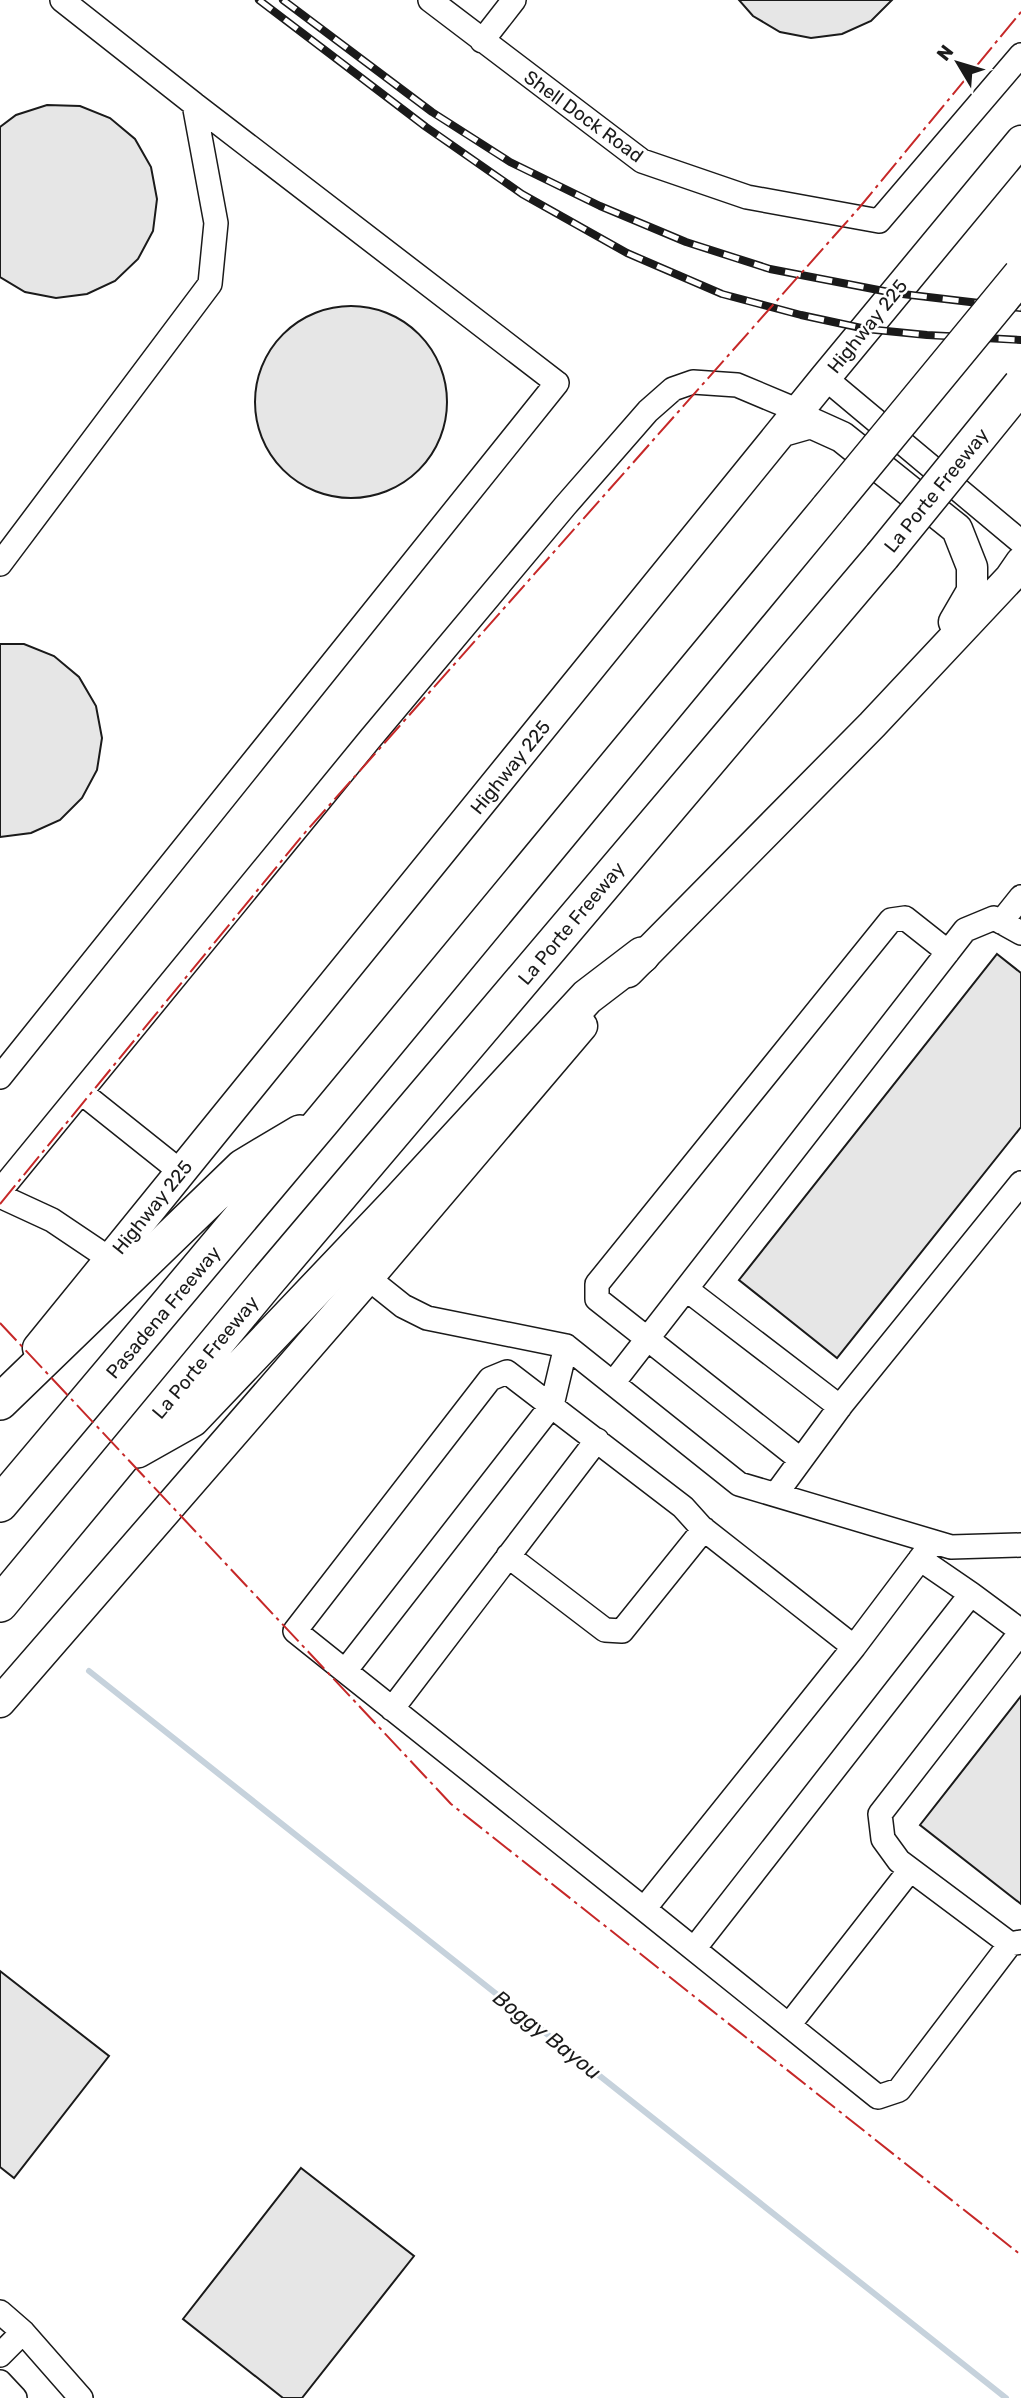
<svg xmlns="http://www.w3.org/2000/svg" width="1021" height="2398" viewBox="0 0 1021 2398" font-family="Rubik,sans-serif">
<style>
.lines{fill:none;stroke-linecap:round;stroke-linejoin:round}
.stream{stroke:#c6d2dc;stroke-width:6}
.building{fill:#e6e6e6;stroke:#1a1a1a;stroke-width:2}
.minor-casing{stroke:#1a1a1a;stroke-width:26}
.major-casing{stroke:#1a1a1a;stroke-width:33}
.highway-casing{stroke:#1a1a1a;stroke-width:38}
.minor{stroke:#fff;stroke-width:23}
.major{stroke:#fff;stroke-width:30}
.highway{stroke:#fff;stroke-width:35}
.rail-casing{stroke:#1a1a1a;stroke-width:8}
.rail{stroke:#fff;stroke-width:5;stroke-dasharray:16;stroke-linecap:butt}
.highway-bridge-casing{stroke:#1a1a1a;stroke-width:38;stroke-linecap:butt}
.highway-bridge{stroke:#fff;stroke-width:35}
.power{stroke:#c62828;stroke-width:2;stroke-dasharray:24 5 3.5 5;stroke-linecap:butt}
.labels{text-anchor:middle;stroke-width:5;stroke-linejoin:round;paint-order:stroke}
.street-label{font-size:19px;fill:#1a1a1a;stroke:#fff}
.water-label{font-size:21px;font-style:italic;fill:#1a1a1a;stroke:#fff}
</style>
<rect width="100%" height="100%" fill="#fff"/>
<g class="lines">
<path class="stream" d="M89 1671 1006 2398"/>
</g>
<path class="building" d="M739 0H892L871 21 842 34 811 38 780 32 753 16Z
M47 105 80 106 110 118 135 139 151 167 157 199 153 231 138 259 115 281 87 294 56 298 25 292 0 277V127L16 115Z
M255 402a96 96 0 1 1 192 0a96 96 0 1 1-192 0Z
M0 644H24L54 656 79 677 96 706 102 738 97 770 82 798 60 820 31 833 0 837Z
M997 954 1021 973V1127L837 1358 739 1280Z
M1021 1696V1904L920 1825Z
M0 1971 109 2056 14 2178 0 2167Z
M301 2168 414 2256 302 2398H283L183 2319Z"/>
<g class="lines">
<defs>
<path id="minor" d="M430 0 642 161 747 197 879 221 1021 55
M482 41 514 0
M825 378 1021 542
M0 564 210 284 216 223 194 104 62 0
M1001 922 1021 897
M0 1077 557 383 194 104
M82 1093 181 1172
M0 1191 370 739 565 506 648 411 673 389 693 382 737 385 799 411
M0 1196 52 1220 110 1259
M368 1278 403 1306 427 1318 566 1346 739 1484 951 1547 1021 1545
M686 1289 840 1407
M566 1346 552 1405 345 1671 295 1631 490 1379 507 1372 683 1507 701 1527 854 1647 933 1542
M613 1383 965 930 994 918 1021 933
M801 1460 597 1299V1284L891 920 905 918 948 952
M776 1494 842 1404 1021 1183
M508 1556 605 1630 622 1631 704 1529
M920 1559 971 1594
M345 1671 644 1909 854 1647
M392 1709 597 1440
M644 1909 878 2097 899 2090 1010 1944 1021 1942
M1010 1944 899 1861 883 1839 880 1814 1021 1632
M694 1949 971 1594 1021 1631
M789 2025 910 1870
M0 2312 23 2332 81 2398
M0 2355 23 2332
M0 2382 15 2398"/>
<path id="major" d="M783 431 811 423 842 437 957 529 972 567V591L954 622
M628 972 872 725 1010 578 1021 562
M38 1348 825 378 1021 141
M0 1702 368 1278 582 1026"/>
<path id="highway" d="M0 1402 243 1167 300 1133
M137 1450 192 1419 400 1200 587 997 642 955
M0 1504 324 1119 829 508
M0 1604 265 1284 882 556"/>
</defs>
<use href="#minor" class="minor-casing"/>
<use href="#major" class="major-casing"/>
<use href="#highway" class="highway-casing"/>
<use href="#minor" class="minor"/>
<use href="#major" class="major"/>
<use href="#highway" class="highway"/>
<defs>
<path id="rail" d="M259 0 426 127 522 194 627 253 722 294 801 315 866 329 927 335 1021 340
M283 0 432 112 510 162 600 206 686 242 770 269 894 293 1021 308"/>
</defs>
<use href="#rail" class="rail-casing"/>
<use href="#rail" class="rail"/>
<defs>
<path id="highway-bridge" d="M829 508 1021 275
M882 556 1021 385"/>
</defs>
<use href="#highway-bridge" class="highway-bridge-casing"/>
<use href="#highway-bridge" class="highway-bridge"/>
<path class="power" d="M0 1204 302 836 859 208 1021 12
M0 1323 451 1804 1021 2255"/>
</g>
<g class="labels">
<g class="street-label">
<text transform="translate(584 116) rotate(36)" y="7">Shell Dock Road</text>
<text transform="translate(867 326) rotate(-51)" y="7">Highway 225</text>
<text transform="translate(936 490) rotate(-51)" y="7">La Porte Freeway</text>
<text transform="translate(510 767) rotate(-51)" y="7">Highway 225</text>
<text transform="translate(571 923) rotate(-50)" y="7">La Porte Freeway</text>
<text transform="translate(152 1207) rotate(-51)" y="7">Highway 225</text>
<text transform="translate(163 1312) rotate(-50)" y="7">Pasadena Freeway</text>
<text transform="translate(205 1357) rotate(-50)" y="7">La Porte Freeway</text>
</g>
<g class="water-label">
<text transform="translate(547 2035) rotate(38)" y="7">Boggy Bayou</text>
</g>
</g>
<g transform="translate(958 63) rotate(308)" stroke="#ffffff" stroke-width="5" paint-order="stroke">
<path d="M0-5L12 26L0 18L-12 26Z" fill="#1a1a1a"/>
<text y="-10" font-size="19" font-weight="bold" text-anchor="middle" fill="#1a1a1a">N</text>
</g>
</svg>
